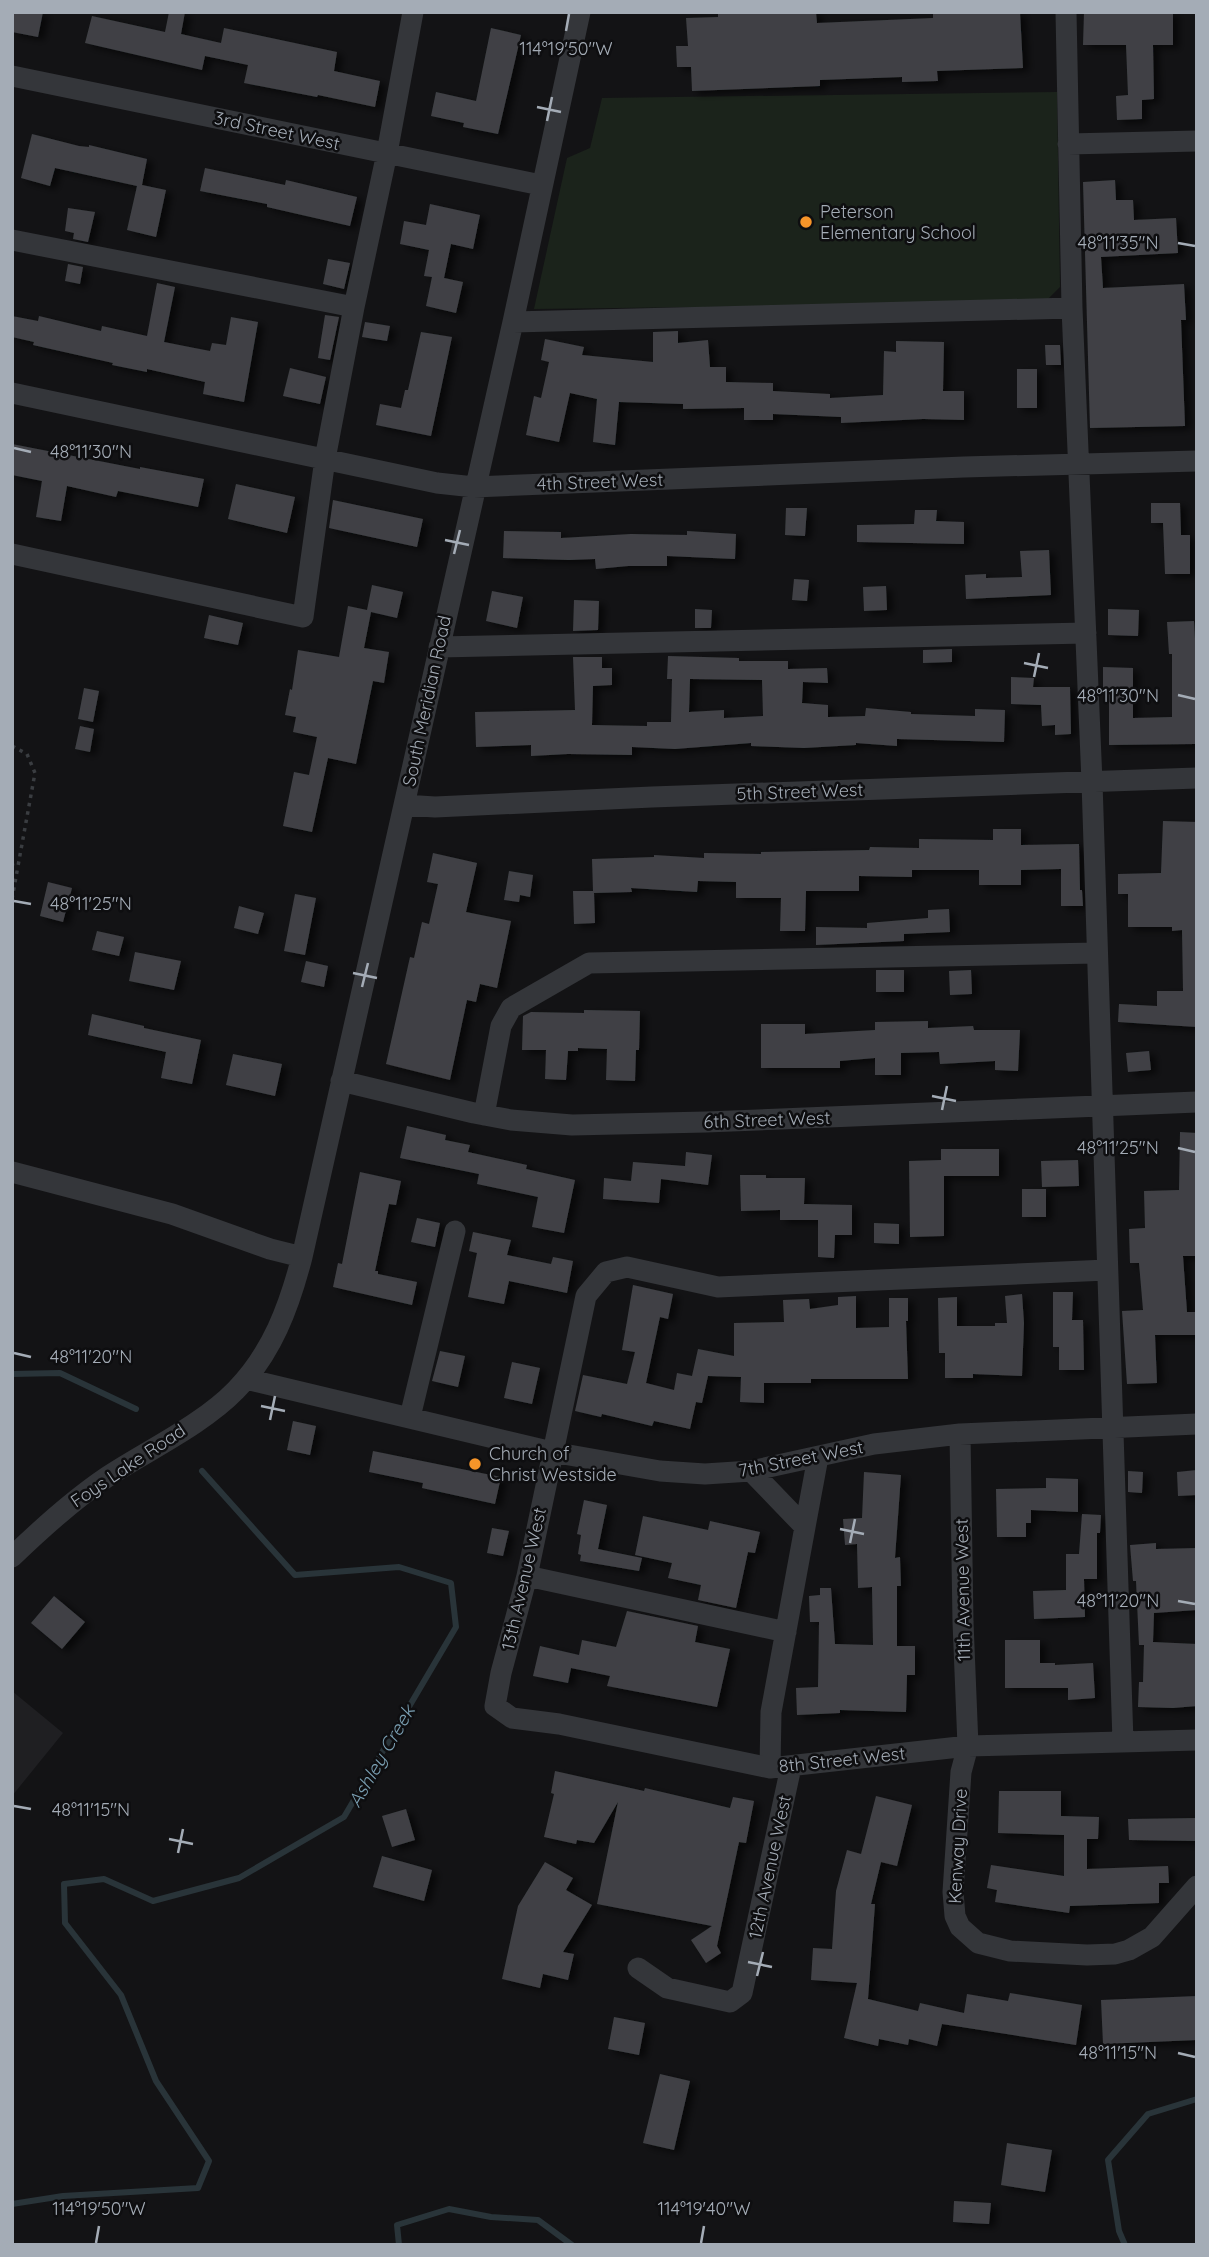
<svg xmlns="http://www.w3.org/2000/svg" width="1209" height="2257" viewBox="0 0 1209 2257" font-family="Quicksand,sans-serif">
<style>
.built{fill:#1f1f22}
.green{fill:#1b231b}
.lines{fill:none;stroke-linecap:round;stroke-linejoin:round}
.stream{stroke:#293439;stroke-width:6}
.building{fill:#3f4145;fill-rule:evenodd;filter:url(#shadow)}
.path{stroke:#3a3d41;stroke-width:3.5;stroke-dasharray:3.5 5;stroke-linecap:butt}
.minor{stroke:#34363a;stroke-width:21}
.ticks{fill:none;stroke:#a4acb6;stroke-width:2.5}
.poi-dot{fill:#f79529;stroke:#0e0e10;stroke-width:2.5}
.labels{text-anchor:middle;stroke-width:5;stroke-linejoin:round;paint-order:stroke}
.street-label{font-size:18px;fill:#a4acb6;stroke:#0e0e10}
.poi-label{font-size:18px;fill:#a4acb6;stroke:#0e0e10;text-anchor:start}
.water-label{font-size:19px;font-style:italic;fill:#7a9fb2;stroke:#0e0e10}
.ticks-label{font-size:18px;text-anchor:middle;fill:#a4acb6;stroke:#0e0e10;stroke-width:5;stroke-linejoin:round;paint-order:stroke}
</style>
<defs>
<filter id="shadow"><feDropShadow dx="6" dy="3.5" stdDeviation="3.5" flood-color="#0009"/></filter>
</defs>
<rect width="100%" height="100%" fill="#131315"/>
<path class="built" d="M12 1691 63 1733 12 1796Z"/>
<path class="green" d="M1057 92 1060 287 1044 303 534 309 567 158 590 148 602 98Z"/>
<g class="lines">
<path class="stream" d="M12 1374 60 1373 136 1409
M12 2204 63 2196 198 2188 209 2161 156 2081 121 1995 65 1923 64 1884 104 1879 153 1901 239 1878 344 1817 456 1627 451 1583 399 1567 295 1575 202 1471
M399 2245 397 2225 449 2209 491 2217 538 2220 572 2245
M1125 2245 1119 2231 1108 2160 1148 2114 1197 2099"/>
</g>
<path class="building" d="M12 12H43L38 37 12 32Z
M169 12H185L181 34 221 43 224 28 337 52 334 71 380 81 375 107 318 95 317 97 244 83 248 65 205 56 202 70 85 43 92 16 165 32Z
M718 12H816L817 23 933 18V14L1020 12 1023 68 937 71 938 81 902 82V77L820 80V86L692 91 691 67H677L676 46H688L686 18 718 17Z
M1084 12H1173V45H1153L1154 99 1142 100V119L1117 120 1116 96 1128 95 1126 45H1083Z
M491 28 521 35 498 134 463 127 464 123 431 116 436 92 476 101Z
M32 134 79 146 89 147V145L147 159 142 185 166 190 156 237 127 230 137 186 55 168 50 186 21 178Z
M205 168 285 185 286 180 357 197 350 226 267 207V204L200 191Z
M1115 180 1116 200H1133L1134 220 1176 218 1178 253 1101 257 1103 288 1184 284 1186 320H1181L1185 426 1090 428 1083 182Z
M430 204 480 215 473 249 451 244 444 278 463 282 456 313 426 306 432 277 424 276 429 250 400 244 404 221 426 225Z
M68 208 95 212 88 242 73 239 74 233 65 231Z
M328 259 350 263 344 289 323 284Z
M68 264 83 267 80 284 65 281Z
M157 283 175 287 164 342 210 351 212 343 226 345 231 317 258 322 244 402 203 394 205 382 147 369V372L112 365 113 363 33 345 34 342 12 337V316L38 321 39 316 101 331 102 326 147 336Z
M325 315 339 317 330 360 318 358Z
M365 322 390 326 387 341 362 337Z
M678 331V343L708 340 710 367H726V382L773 383V391L830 394V398L883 395 884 351 896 352V341L944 342 943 391H964V420L923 419 841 423V417L773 414V420H744V408L683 409V404L619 402 615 445 593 442 597 399 570 393 559 442 526 435 534 396 541 398 549 362 541 360 545 339 584 347 582 355 653 362V332Z
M421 332 452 337 431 436 376 425 380 404 401 408 405 390H408Z
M1045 345H1060L1061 365H1046Z
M290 368 326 377 320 404 283 396Z
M1017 369H1037V408H1017Z
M12 444 140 469V467L204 479 198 507 118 491 116 497 67 486 61 521 36 517 42 481 12 475Z
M236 484 295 497 287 533 228 519Z
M333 500 423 519 417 547 329 528Z
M1151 503H1180L1181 535H1190V574H1165L1163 523H1151Z
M786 508H807L805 536 785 535Z
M915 510H937L936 521 964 522V544L857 542V525L914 524Z
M504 531 561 532V538L631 534 687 535V531L736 534 735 559 667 556V566H628L596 569 595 559 569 560 503 558Z
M1049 550 1051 595 966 599 965 575 986 574V578L1022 577 1020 551Z
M794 579 809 580 807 601 792 600Z
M372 585 403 592 397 618 371 612 364 648 389 652 384 683 373 681 356 764 328 758 312 832 283 826 294 772 309 775 317 737 293 732 296 717 285 715 290 689 292 690 298 650 339 657 348 606 367 610Z
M886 586 887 610 864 611 863 587Z
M492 591 523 597 517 628 486 621Z
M574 600 599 601 598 630 573 631Z
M695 609 712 610 711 628H695Z
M1108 609 1139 610 1138 636 1108 635Z
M209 615 243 623 238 645 204 638Z
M1194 621 1197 673 1196 744 1109 745V694H1103V667L1133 668V718L1172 717V654H1169L1167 622Z
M952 649V662L923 663V650Z
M668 656 739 658V661H788V669L827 668 828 683 803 682 802 703 828 705V717L865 716 866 708 911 712V714L975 716V709L1005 710 1004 742 897 739V746L856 743V745L804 748 751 746V743L675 749 632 747V755L568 754 531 756V745L476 747 475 712 575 710 573 657H602V668H612V685L593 686 592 725 647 726V722H671L672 679H667ZM690 679 762 680 763 716 724 718V710L689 712Z
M1011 677 1034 678 1033 687H1070L1071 734 1055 735V725L1042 726 1041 705 1011 704Z
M84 688 99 691 93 722 78 719Z
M80 726 94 729 90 752 75 749Z
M1163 821 1197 822V1027L1118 1022 1119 1004 1157 1006V991H1183L1182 930 1172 931V927H1128V894H1118V874L1161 873Z
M993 829H1021V845L1079 844 1080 890H1082L1083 906H1061V869L1021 870V885H979V870H912V877L859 876V891H806L805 931H780L781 898H736V882L698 881 697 892 631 888 632 892 594 893 595 923 574 924 573 891H593L592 859 654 857V855L704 858V853L761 854V852L869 850 870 847 919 848V839L993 840Z
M433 853 477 863 466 912 511 921 497 988 480 984 476 1002 467 1000 450 1080 386 1064 410 957 414 958 422 922 429 924 438 884 427 882Z
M509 871 533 875 530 897 520 895 519 902 504 900Z
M48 882 72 888 63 922 40 916Z
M295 894 316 898 305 955 284 951Z
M239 906 264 913 258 934 234 928Z
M949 909 950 932 904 934V941L816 945V927L867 928V923L928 918V910Z
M97 931 124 937 119 956 92 950Z
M135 952 181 961 174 990 129 981Z
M306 961 328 966 324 987 301 982Z
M876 970H904V992H876Z
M971 970 972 994 950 995 949 971Z
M584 1010 640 1011 639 1050H636L635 1081 606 1080 607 1049 578 1048V1051H568L566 1080 545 1079 546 1050H522L523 1016 531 1012 584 1013Z
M92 1014 144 1026V1028L201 1040 192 1084 161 1078 166 1052 88 1035Z
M928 1021V1028L973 1026 974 1030H1020L1018 1071 995 1070V1061L940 1064 939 1052 901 1053V1075H875V1058L840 1061V1068H761V1024H805V1034L875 1030V1022Z
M1149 1051 1151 1070 1128 1072 1126 1053Z
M233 1054 282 1064 275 1096 226 1085Z
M407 1126 446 1135 445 1140 470 1145 468 1152 527 1165 526 1169 575 1180 564 1233 532 1227 538 1197 477 1184 479 1174 400 1158Z
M1180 1132 1197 1133V1256H1183L1187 1312H1197V1335H1155L1157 1383 1127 1384 1122 1311 1143 1310 1139 1263H1130L1129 1229 1145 1228 1144 1191 1179 1190Z
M941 1149H999V1176H944V1236L910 1237 909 1161 941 1160Z
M686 1152 712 1155 708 1185 661 1179 659 1203 603 1199 604 1178 631 1181 633 1162 685 1166Z
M1078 1160 1079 1186 1042 1187 1041 1161Z
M360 1172 401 1181 396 1205 389 1204 375 1271H378V1274L417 1282 412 1305 333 1287 338 1263 342 1264Z
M740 1175H766V1178H805L804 1204 852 1205V1235H835L834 1258 818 1257V1220H780V1210L741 1211Z
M1022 1189H1046V1217H1022Z
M417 1218 440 1223 435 1247 411 1242Z
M874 1223 899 1224V1244L874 1243Z
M473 1232 511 1240 507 1255 551 1264 553 1257 573 1261 567 1293 509 1281 504 1304 468 1297 477 1253 469 1251Z
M633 1285 673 1294 668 1319 660 1317 646 1383 674 1390 677 1373 692 1376 698 1349 734 1356V1323L784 1322 783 1300 809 1299 810 1309 838 1305V1297L856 1296V1328L889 1327V1298H908V1321H906L908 1379H811V1383H764V1403L740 1402 741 1377 708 1376 702 1403 696 1402 690 1429 654 1421 652 1426 602 1414 601 1417 575 1411 583 1375 627 1384 635 1352 622 1350Z
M1053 1292H1073L1072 1320H1083L1084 1370H1059V1347H1053Z
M1022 1294 1024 1323 1022 1376 973 1374V1378H945V1353H939L938 1298 957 1297V1326H995V1323H1007L1005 1296Z
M440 1351 465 1356 458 1387 432 1381Z
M512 1362 540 1368 532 1404 504 1398Z
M293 1421 316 1426 310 1455 287 1450Z
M373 1451 501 1477 495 1504 422 1488 423 1483 369 1472Z
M1197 1470V1495L1178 1496 1177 1472Z
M1128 1471 1143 1472 1142 1493 1128 1492Z
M864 1472 901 1475 895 1558 900 1557 901 1586H897V1646H915V1675H907L906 1712 840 1710V1713L797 1715 796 1688 818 1687 819 1622H810L809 1596 820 1595V1588H831L835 1644 873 1645 872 1587 858 1588 857 1544 845 1545 843 1519 862 1518Z
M1046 1478 1078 1479V1512L1031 1510V1523H1026V1537H997L996 1489 1046 1488Z
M584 1500 607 1505 598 1549 642 1558 639 1571 580 1561 581 1555 578 1554 581 1535 577 1534Z
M1082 1514 1101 1515 1100 1533H1097V1579H1084L1085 1617 1034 1619 1033 1591 1066 1590V1554H1079Z
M643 1516 708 1530 710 1521 760 1532 755 1553 748 1552 736 1608 698 1600 701 1585 668 1578 672 1563 635 1555Z
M492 1528 509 1531 503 1556 487 1553Z
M1156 1543V1549L1197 1548V1610L1154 1613 1153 1642 1197 1644V1706L1173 1708 1138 1707 1139 1682H1143L1144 1645H1139L1136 1581H1133L1130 1545Z
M54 1596 85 1622 62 1649 31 1623Z
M627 1611 698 1626 695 1642 730 1649 717 1707 607 1686 610 1676 571 1668 568 1683 533 1676 540 1646 579 1655 582 1640 616 1647Z
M1005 1640H1040V1663H1055V1665L1093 1663 1095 1698 1068 1700V1688H1005Z
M555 1771 644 1791 645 1788 730 1808 733 1797 754 1801 746 1843 739 1842 717 1946 721 1953 706 1963 691 1940 712 1926 597 1904 618 1802 594 1843 577 1840 576 1844 544 1837 554 1794 551 1793Z
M999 1791H1061V1816L1099 1817 1098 1839H1087V1869L1168 1866 1169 1883H1159V1903L1070 1906 1069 1913 995 1902 997 1890 987 1888 991 1865 1064 1876V1835L998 1833Z
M876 1796 912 1805 897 1866 881 1862 871 1904H875L868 1999 918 2011 920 2003 964 2013 967 1994 1008 2001 1010 1993 1082 2005 1076 2045 942 2024 937 2046 909 2039 908 2045 879 2039 878 2046 844 2038 857 1983 811 1980 813 1948 832 1949 836 1891 847 1850 861 1854Z
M406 1809 415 1840 392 1847 382 1816Z
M1197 1818V1841L1129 1840 1128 1819Z
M382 1856 432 1870 424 1901 373 1887Z
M545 1862 573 1878 566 1890 592 1905 563 1952 574 1954 568 1980 543 1974 540 1988 502 1979 518 1906Z
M1197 1996V2040L1103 2044 1101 2000Z
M614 2017 645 2023 639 2055 608 2049Z
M660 2074 690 2081 674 2150 643 2143Z
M1007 2143 1052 2150 1045 2192 1001 2185Z
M954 2201 991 2203 989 2224 953 2222Z"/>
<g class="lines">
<path class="path" d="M12 746 27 754 35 773 18 866 12 865
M12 899 18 866"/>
<path class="minor" d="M1066 12 1072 308 1092 782 1123 1742
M12 76 541 185
M1068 144 1197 141
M12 240 354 307
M513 322 1072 308
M12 393 437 483 474 487 964 467 1197 461
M12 554 303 617 325 459 354 307 387 153 413 12
M439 647 1086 633
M404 805 435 807 652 797 1197 778
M341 1081 474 1113 511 1120 572 1125 706 1122 1197 1102
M484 1115 501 1026 511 1008 589 963 1097 953
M12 1172 172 1214 270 1249 302 1257
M1107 1270 718 1287 627 1267 606 1272 586 1296 527 1576 501 1673 495 1706 512 1718 559 1724 770 1768 968 1746 1197 1740
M246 1379 552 1452 660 1471 705 1474 751 1471 874 1444 960 1434 1197 1424
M410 1417 455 1231
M960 1434 963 1622 968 1746 961 1772 953 1892 955 1916 960 1927 978 1943 1010 1951 1087 1955 1115 1954 1129 1950 1152 1937 1197 1886
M751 1471 805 1527 771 1712 770 1768
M805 1527 818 1457
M12 1557C42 1528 73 1500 107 1477 148 1450 202 1425 236 1390 272 1353 289 1307 302 1257L513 322 580 12
M527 1576 786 1632
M638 1968 667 1988 730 2002 742 1993 791 1767"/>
</g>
<path class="ticks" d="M566 31 569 14M537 107 561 112M547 121 552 97M1178 243 1195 246M14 448 31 452M445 540 469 545M454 554 460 530M1024 663 1048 668M1034 677 1039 653M1178 695 1195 699M14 901 31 904M353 973 377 978M362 987 368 963M932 1096 956 1101M942 1110 947 1086M1178 1148 1195 1152M14 1353 31 1357M261 1406 285 1411M270 1420 275 1396M840 1529 864 1534M850 1543 855 1519M1178 1601 1195 1604M14 1806 31 1809M169 1839 193 1844M178 1853 183 1829M748 1962 772 1967M757 1976 763 1952M1178 2053 1195 2057M96 2243 99 2226M701 2243 704 2226"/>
<g class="poi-dot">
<circle cx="806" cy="222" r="7"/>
<circle cx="475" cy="1464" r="7"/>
</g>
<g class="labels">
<g class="street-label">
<text transform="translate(277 131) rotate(12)" y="6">3rd Street West</text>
<text transform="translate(600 482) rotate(-2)" y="6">4th Street West</text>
<text transform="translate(427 701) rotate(-78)" y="6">South Meridian Road</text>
<text transform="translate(800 792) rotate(-2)" y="6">5th Street West</text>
<text transform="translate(767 1120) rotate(-2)" y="6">6th Street West</text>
<text transform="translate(801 1459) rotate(-11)" y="6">7th Street West</text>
<text transform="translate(128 1466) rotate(-34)" y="6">Foys Lake Road</text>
<text transform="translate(524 1579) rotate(-77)" y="6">13th Avenue West</text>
<text transform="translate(963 1590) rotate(-91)" y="6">11th Avenue West</text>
<text transform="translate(842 1760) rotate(-6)" y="6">8th Street West</text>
<text transform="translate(958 1846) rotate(-87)" y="6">Kenway Drive</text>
<text transform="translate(770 1867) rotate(-78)" y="6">12th Avenue West</text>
</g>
<g class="poi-label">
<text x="820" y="218">Peterson<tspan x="820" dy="21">Elementary School</tspan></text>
<text x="489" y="1460">Church of<tspan x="489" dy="21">Christ Westside</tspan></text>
</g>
<g class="water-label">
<text transform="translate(381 1756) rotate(-60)" y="7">Ashley Creek</text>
</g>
</g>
<g class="ticks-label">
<text x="566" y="55">114°19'50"W</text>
<text x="1118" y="249">48°11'35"N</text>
<text x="91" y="458">48°11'30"N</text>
<text x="1118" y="702">48°11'30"N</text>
<text x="91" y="910">48°11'25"N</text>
<text x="1118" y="1154">48°11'25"N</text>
<text x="91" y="1363">48°11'20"N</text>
<text x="1118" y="1607">48°11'20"N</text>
<text x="91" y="1816">48°11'15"N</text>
<text x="1118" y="2059">48°11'15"N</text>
<text x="99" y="2215">114°19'50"W</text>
<text x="704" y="2215">114°19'40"W</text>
</g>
<rect width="1209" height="2257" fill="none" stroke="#a4acb6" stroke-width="28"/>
</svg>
